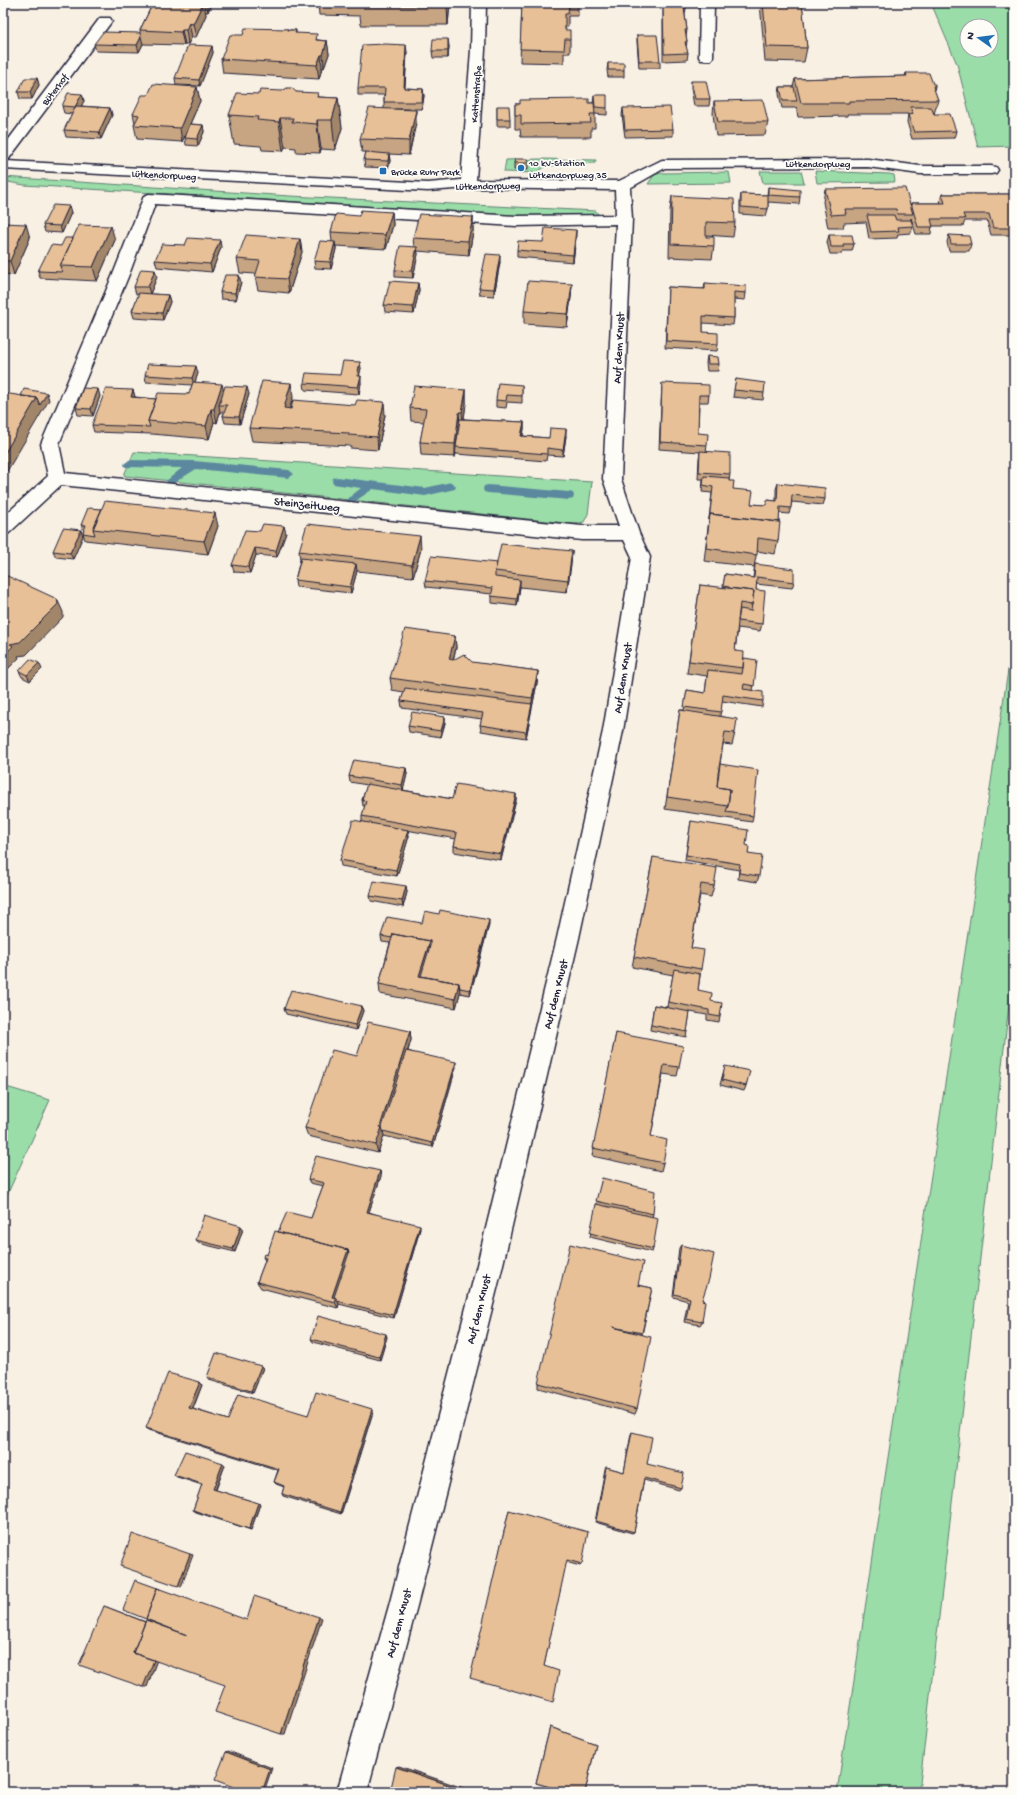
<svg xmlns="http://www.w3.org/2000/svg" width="1017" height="1795" viewBox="0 0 1017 1795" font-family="'Gochi Hand',sans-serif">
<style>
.green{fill:#9adda8;stroke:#5e8072;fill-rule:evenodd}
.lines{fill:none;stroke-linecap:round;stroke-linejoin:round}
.stream{fill:#5b889f;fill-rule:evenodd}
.minor-casing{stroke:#22223b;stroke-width:3}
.minor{fill:#fdfcf7;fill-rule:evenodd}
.wall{fill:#c7a582;stroke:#22223b}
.shaded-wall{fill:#a2866a;stroke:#22223b}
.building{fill:#e7c097;stroke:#22223b}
.poi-dot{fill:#1f6fb2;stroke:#fdfcf7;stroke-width:1.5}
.labels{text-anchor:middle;stroke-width:3.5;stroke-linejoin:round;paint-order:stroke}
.far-street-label{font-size:10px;fill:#22223b;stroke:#fdfcf7}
.far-poi-label{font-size:10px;fill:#22223b;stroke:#fdfcf7;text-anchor:start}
.street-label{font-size:12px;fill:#22223b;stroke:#fdfcf7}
</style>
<rect width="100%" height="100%" fill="#f9f0e4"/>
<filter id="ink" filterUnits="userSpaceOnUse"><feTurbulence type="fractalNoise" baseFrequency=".025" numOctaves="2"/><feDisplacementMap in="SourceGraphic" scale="8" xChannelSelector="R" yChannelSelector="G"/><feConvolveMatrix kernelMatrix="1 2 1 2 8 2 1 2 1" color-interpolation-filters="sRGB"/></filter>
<g filter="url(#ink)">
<path class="green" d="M931 3H973L1014 9V146L978 147 957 64ZM967 26H991V50H967Z
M539 159 596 160 595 163 546 166 536 173 504 172 506 160Z
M760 171H801L804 183H763Z
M815 171 889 174 894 175 895 182 817 183Z
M729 172 731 183 648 184 654 175 661 173Z
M3 177 290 196 596 211 598 214 583 216H522L24 185 3 181Z
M134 452 592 482 588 514 584 522 575 524 125 476 124 475Z
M1014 631V961L919 1792H837Z
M3 1086 50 1100 3 1204Z"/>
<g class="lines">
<path class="stream" d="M129 460 194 461 289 470 294 474 289 478 196 469 171 485 166 481 182 468 125 467 124 464Z
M337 477 425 488 451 482 456 486 455 489 425 496 373 489 351 504 347 503 346 500 361 488 333 484 332 481 333 478Z
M488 485 569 492 573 493 574 496 573 499 569 500 488 493 484 492 483 489 484 486Z"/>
<defs>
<path id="minor" d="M472 3H486L485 50 476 180 619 181 662 160 868 159 920 166H991L996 167 998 170 996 173 991 174H920L868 167 665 168 630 188 632 219 621 479 639 533 650 557 623 731 579 938 501 1273 418 1602 367 1792H337L390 1602 475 1273 557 938 603 731 632 557 624 540H582L61 485 9 533 3 535V517L48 476 41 444 114 272 144 196 149 194 517 216 616 215 615 190 468 188 428 191 3 169V147L100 18H110L112 21 8 160 6 161 428 183 461 180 471 50ZM155 204 517 226 616 224 603 479 619 526H582L65 473 59 444 130 272Z
M700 3H714L713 57 711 60H701L699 57Z"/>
</defs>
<use href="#minor" class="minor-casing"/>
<use href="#minor" class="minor"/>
</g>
<path class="wall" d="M150 3H211V4L208 12H205L206 15 196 37H192L188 44H185L184 45 143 44 139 52 96 51 94 44 140 33V30L151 7Z
M318 3H450L448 25H361L360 16 319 15Z
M522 3 578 9V16H568V27H565V30L570 39V53H564V63L520 62Z
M663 3H685L686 8 685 15 687 30 686 37 687 41 686 48 688 53 687 60 663 61Z
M760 3H802L807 48 804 62 765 61Z
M288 29V30H296V33L318 40 327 41 329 54 324 68H322L319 79 223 73 221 59 243 35Z
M637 35 660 61V68H639L637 42Z
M212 46 213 53 200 86 176 85 175 78Z
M449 46 448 58H433L432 51Z
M407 52 405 88 423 89 424 96 422 109H395L416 123 409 155 389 154 390 161 388 168 365 167 364 160 366 152H362L360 139 384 108V95H358V88Z
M608 63 624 70V77H608L607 70Z
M906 73 933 84 935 86 934 90 938 100 934 114H933L956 131 954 138 912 139 907 122 908 114H847V116L798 117 796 107V108H782L779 94 780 87H793L795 79 905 76Z
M37 78 39 85 32 99H20L18 92Z
M691 81 710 99 709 106H694L691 88Z
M197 87 200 101 190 124 203 125 204 132 198 146 186 145 185 138 190 124 182 142 137 139 134 125 135 123 133 114 148 95Z
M296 92 319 97 338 98 342 128 335 150 321 149 320 153 296 152V148L285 147 283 151 262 150 261 146 234 144 229 115 259 94Z
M82 94 84 101 81 106 110 108 112 115 101 139 66 137 64 130 72 114 64 113 62 106Z
M594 95 607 108V115L595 114V128H591V137H521L520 129H515V104L593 103Z
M714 101 768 122 765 135 716 136 713 114Z
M497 106 510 119V126H497Z
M623 108 673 129V136L625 137 622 115Z
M528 159V170H514V163Z
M768 187 800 197 799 204 768 202V209L766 216 740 214V201L741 194 767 195Z
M825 189 910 206 911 203H941L940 201 942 194H1014V235H991L987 221H965L963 226H932L931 234H916L911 218V220L913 226 911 233 898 234 897 238 869 239 866 222 844 223 843 228H828L823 202Z
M672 196 735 223 733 237 706 235V237L714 246 712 259 669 257 670 210Z
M69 206 71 213 62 233 45 232 43 225Z
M392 212 393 225 386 249 336 246V249L331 269 315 268 314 261 332 242 331 232 359 216Z
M473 217V231L469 255 417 251 418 254 413 278 395 277V270L414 247 413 238Z
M3 223 30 238 14 275 3 274Z
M829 235 854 244 852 251H843L842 254H830L827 242Z
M949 235 971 244 969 251H949L947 242Z
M576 237 573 262 517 257V250L543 242Z
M73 238 115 240 97 281 40 278 38 271 61 246Z
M300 239 302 252 289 293 258 290 255 277 256 274 240 273 237 259Z
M185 245 221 247 212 272 157 267 155 260Z
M500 262 494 296 480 295 479 288Z
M157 277 150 294 168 295 170 302 163 320 134 318 132 311 139 294H136L134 287Z
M241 282 236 300 221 299 220 292Z
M418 283 419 290 414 314 385 312 384 305Z
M705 283 746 293 745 300 734 299V318L733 325 703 323V332L718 344 717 351 665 348 668 287 704 289Z
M572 284 571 297 567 327 524 324V311Z
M707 356 719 364 718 371H707L706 363Z
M361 368 359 376 361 383 359 394 305 390 304 383 340 375Z
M198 373 195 382 223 390 249 394 240 424 225 423 223 416 224 412H220L217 423 214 422 209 439 152 434 94 432 92 425 133 390 135 397 156 399 189 394 192 385 146 382 145 375Z
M736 379 764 393 763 400 733 397Z
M662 383 709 395 708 402H699L698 433 707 445 706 452 730 474 729 481 733 489 751 504 766 505 767 500 776 501V489L778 483 825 499 823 505 792 502 789 514 779 513 778 541 775 554 757 551 754 567 704 561 712 493 702 492 703 479H698L699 458 700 452 659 449Z
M522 385V403L507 402 506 408 496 407V400Z
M466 390V403L464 419 524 422V429L523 436 549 438 566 436 563 456 547 455 546 461 456 454V453L455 457 421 455 420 442 424 422 411 421 410 408Z
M100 396 93 416 78 415 76 408Z
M293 397 290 408 385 415 378 450 350 448V446L252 441 249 428Z
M81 525 218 526 208 554 85 540 83 533 84 531Z
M260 531 286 533 277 557 256 555 250 573 234 572 232 565Z
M83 536 73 559 56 557 53 551Z
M421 549 413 577 357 571 351 593 296 587 295 580 300 560 299 551Z
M572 551 571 564 567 592 520 587 517 606 492 603V594L426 587 425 581 497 563Z
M755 564 794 582 792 588 756 584V590L762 624 760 631 738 628 735 651 744 658 754 686 753 690 763 701 762 707 722 701 720 716 735 733 732 745 723 744 720 764 753 816 752 822 665 809 680 710H684L687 690 705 693 707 676 687 673 700 585 723 588 725 574 753 578Z
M455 636 456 648 453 660 538 671 537 683 526 738 481 731 480 725 482 719 402 708 401 701 404 692 392 690 390 678Z
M42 669 30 681 22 677 19 671Z
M445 717V723L441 737 409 732 408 726Z
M406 768 407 774 403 790 452 799 516 794V800L501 860 454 852V846L456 839 362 822V816L365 806H363L362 800 367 785 350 782 349 776Z
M691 821 746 845 748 854 759 876 757 882 738 879 739 870 685 860Z
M408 830 409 836 397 876 341 866 340 860Z
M653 857 714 886 711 897 700 895 691 948 701 969 698 990 711 1001 720 1017 719 1022 707 1020V1015L690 1012 686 1037 650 1030 654 1005 667 1007 673 975 632 967Z
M406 886 407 892 403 907 371 901 370 896Z
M422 923 489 925 470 995 460 993 456 1008 380 994 379 984 390 943 382 942 381 936Z
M362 1006 363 1011 356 1030 286 1014 284 1009Z
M410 1031 411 1040 408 1051 456 1067 433 1147 384 1136 378 1153 308 1136 305 1128 357 1056Z
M616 1033 679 1067 677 1076 663 1074 651 1136 663 1163 661 1171 592 1156Z
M725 1066 746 1086 744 1091 720 1085Z
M380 1171 381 1176 369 1212 420 1229 394 1318 339 1304 338 1308 261 1288 257 1282 265 1261 263 1257 267 1255 278 1232 311 1218 323 1186 310 1183 308 1179Z
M602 1178 653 1214 652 1217 653 1249 652 1252 590 1237Z
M241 1226 243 1229 235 1252 198 1243 196 1240Z
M681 1245 702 1300V1322L700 1325 684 1322 688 1301 673 1297 679 1248Z
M638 1285 652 1288 642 1335 637 1409 635 1414 538 1388V1383Z
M387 1337 380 1360 313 1342 311 1339Z
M263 1368 253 1393 209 1380 207 1377Z
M202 1385 193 1409 228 1420 308 1415 373 1412 341 1514 283 1496 282 1494 284 1487 276 1484 274 1482 278 1470 149 1430 146 1428Z
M632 1432 647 1464 681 1488 679 1490 644 1480 634 1532 632 1533 595 1522 605 1469 606 1467 624 1472 631 1434Z
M225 1465 216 1490 258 1503 260 1504 251 1530 196 1512 193 1510 202 1485 177 1477 174 1475Z
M509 1510 582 1564 580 1566 566 1562 544 1666 471 1678Z
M550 1727 596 1744 585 1792H563V1791L536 1783Z"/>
<path class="shaded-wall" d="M203 3H204L206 15 196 37 193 24Z
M206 3H211V4L208 12Z
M448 3H450L448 25 447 6Z
M189 23 192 37 188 44 186 30Z
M182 30 185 44 184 45 181 32Z
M141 37 143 44 139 52 137 45Z
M448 39 449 46 448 58Z
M327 41 329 54 324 68 323 55Z
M406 45 407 52 404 95V88Z
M212 46 213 53 200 86 199 80Z
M321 55 322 68 319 79 317 65Z
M37 78 39 85 32 99 30 92Z
M197 87 200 101 182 142 180 128Z
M423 89 424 96 422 109V102Z
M82 94 84 101 77 114 75 107Z
M338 98 342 128 335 150 332 120Z
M110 108 112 115 101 139 99 132Z
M416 110V123L409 155V141Z
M280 118 285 147 283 151 279 122Z
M317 120 321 149 320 153 317 124Z
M203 125 204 132 198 146 197 139Z
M389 154 390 161 388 168V161Z
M69 206 71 213 62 233 60 226Z
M392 212 393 225 386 249 385 235Z
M473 217V231L469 255 468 241Z
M26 224 30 238 14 275 10 261Z
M111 226 115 240 97 281 93 267Z
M576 230V237L573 262V255Z
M300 239 302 252 289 293 287 279Z
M220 240 221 247 212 272 210 264Z
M335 242 336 249 331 269 330 262Z
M417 247 418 254 413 278 412 271Z
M500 255V262L494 296V289Z
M155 270 157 277 150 294 148 287Z
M239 275 241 282 236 300 235 293Z
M418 283 419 290 414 314 413 307Z
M572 284 571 297 567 327 568 314Z
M168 295 170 302 163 320 162 313Z
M360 362 361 368 358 383 357 376Z
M196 366 198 373 194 385 192 378Z
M361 376V383L359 394 358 387Z
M291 383 293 397 286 421 284 408Z
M222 384 225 397 219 405 220 412 217 423 214 409Z
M247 387 249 394 240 424 239 417Z
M98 389 100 396 93 416 91 409Z
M133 390 135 397H131Z
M466 390V403L463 425 462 412Z
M47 393 49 400 3 478V456L37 398Z
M384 402 385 415 378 450 377 437Z
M211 409 214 422 209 439 206 426Z
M459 412 460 425 456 447 455 457V444Z
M524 422V429L521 443V436Z
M566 429V436L563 456V450Z
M215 513 218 526 208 554 204 541Z
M284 526 286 533 277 557 276 551Z
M81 530 83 536 73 559 70 553Z
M420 536 421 549 413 577 412 565Z
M255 548 256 555 250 573 248 567Z
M572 551 571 564 567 592 568 580Z
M356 564 357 571 351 593 350 587Z
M520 580V587L517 606V599Z
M57 599 63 612V617L26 655 18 656 19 658 3 674V656L10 644Z
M455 636 456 648 450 672 449 659Z
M39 663 42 669 30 681 27 675Z
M538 671 537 683 526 738V732Z
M445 717V723L441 737V731Z
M406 768 407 774 403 791 402 785Z
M516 794V800L501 860V854Z
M408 830 409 836 397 876 396 870Z
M406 886 407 892 403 907 402 901Z
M489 920V925L470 995V990Z
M430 941 431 951 420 981 419 976Z
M459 983 460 993 456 1008 455 999Z
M362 1006 363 1011 356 1030 355 1025Z
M410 1031 411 1040 383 1131 384 1136 378 1153 376 1145 380 1127Z
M456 1062V1067L433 1147 432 1143Z
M380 1171 381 1176 368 1215 367 1212Z
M420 1225V1229L394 1318 393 1315Z
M241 1226 243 1229 235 1252 233 1249Z
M348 1250 350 1256 337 1298 339 1304 338 1308 332 1297Z
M386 1334 387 1337 380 1360 379 1357Z
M261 1366 263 1368 253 1393 251 1391Z
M200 1382 202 1385 192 1410 189 1408Z
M372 1409 373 1412 341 1514 340 1512Z
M223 1463 225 1465 215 1491 213 1489Z
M258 1503 260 1504 251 1530 249 1529Z
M190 1554 193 1555 181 1587 178 1586Z
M104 1606 151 1624 157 1660 147 1687H143Z
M319 1617 322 1618 285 1734H281Z
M146 1620 152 1622 192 1636 187 1635Z
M228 1751 272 1768 264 1792H262L226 1752Z
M399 1766 475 1792H469L396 1767Z"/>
<path class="building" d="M153 3H203L193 24 189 23 186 30H182L181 32 140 30Z
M360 3H448L447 6H360Z
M522 3H569L568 14H565V30H570V39H565L564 50 520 49Z
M569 3H578V9H569Z
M663 3H685L686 8H684L687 30H685L687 41 685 42 688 53 664 54Z
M763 3H802L807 48 767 47Z
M245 28 288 29 287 30H296L295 33 317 34 316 40 327 41 323 55H321L317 65 221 59 230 35H243Z
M103 32 140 33 141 37 137 45 94 44Z
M637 35H657L660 61H639Z
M433 39H448V51H432Z
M385 44 406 45 404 88 423 89 422 102H384L385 88H358L362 45Z
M188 45 212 46 199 80 175 78Z
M608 63H624V70H608Z
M906 73H929L933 84H935V86H933L938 100 849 101V103H801L795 79 907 76Z
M25 78H37L30 92H18Z
M691 81H706L710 99H695Z
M153 84 197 87 180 128 134 125 139 115 133 114 142 95H148Z
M780 87H794L797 101H783Z
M287 88H292L296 92 318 93 317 97 338 98 332 120H317V124L292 122 293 118H280L279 122 257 120 258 117 229 115 237 93 259 94 260 90 282 91Z
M68 93 82 94 75 107 62 106Z
M594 95H607V108L595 107Z
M589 99V103H594L595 114H590L591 123 521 124V115H515V104H520V100Z
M763 100 768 122H718L714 101Z
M76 106 110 108 99 132 64 130Z
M497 106H509L510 119H497Z
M670 107 673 129 625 130 623 108Z
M910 107H931L934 114H950L956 131 914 132 908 115 913 114Z
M369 108 416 110 409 141 360 139Z
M190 124 203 125 197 139 185 138Z
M366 152 389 154 388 161 364 160Z
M515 159H528V163H514Z
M768 187 800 190V197L768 195Z
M905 188 913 214H897L896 209H845L846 214 831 215 825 189Z
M741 194 768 195V209L741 207Z
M942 194H1014V228H993L989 214H963L965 219H931L933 227H918L911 203H945Z
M672 196 734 199 735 223 706 222V237H714V246L671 244Z
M53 205 69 206 60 226 43 225Z
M361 210 392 212 385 235 331 232 336 214 359 216Z
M419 214 473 217 468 241 413 238Z
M867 215H894L896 220H911L913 226 898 227 899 231 871 232Z
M3 223 26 224 10 261H3Z
M79 225 111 226 93 267 60 266Z
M545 228 576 230 573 255 517 250 518 241 543 242Z
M246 235 300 239 287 279 255 277 260 261 237 259Z
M829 235H852L854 244H843L844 247H831Z
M949 235 969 236 971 244H951Z
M65 238H73L60 266 62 272 38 271 51 245 61 246Z
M188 238 220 240 210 264 155 260 162 244 185 245Z
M320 241 335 242 330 262 314 261Z
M400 246 417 247 412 271 395 270Z
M486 254 500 255 494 289 479 288Z
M141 269 155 270 148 287H134Z
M225 275H239L235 293 220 292Z
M390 281 418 283 413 307 384 305Z
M528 281 572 284 568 314 524 311Z
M705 283 746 286V293L734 292V318L703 316V332L718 333V344L666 341 668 287 705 289Z
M139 293 168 295 162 313 132 311Z
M707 356 718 357 719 364H708Z
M343 361 360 362 357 376H361L358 387 304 383 306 373 340 375Z
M148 364 196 366 192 378 145 375Z
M736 379 765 383 764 393 734 390Z
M262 381 291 383 284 408 291 409 293 400 355 405 357 400 384 402 377 437 348 435 349 433 249 428Z
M193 382 222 384 214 409H211L206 426 148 421 158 393 189 394Z
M498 383 522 385V396L507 395 506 401 496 400Z
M662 383 709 385V395H699L698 433 708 434 707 445 660 442Z
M225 386 247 387 239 417 223 416 227 405H219Z
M414 386 466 390 462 412H459L455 444 420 442 426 409 410 408Z
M83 388 98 389 91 409 76 408Z
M24 389 47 393 40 405 37 398 21 396Z
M106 389 133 390 131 397 156 399 148 421 150 427 92 425Z
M3 393 37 398 3 456Z
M460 419 524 422 521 436 549 438 550 428 566 429 563 450 547 448V454L456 447Z
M700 451 730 453V474L699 472Z
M704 476 729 478V481H734L733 489 753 491 751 504 767 505V500L777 501 778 483 825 488V499L792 495 791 508 780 507 779 522 710 514 709 520 713 487 703 485Z
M105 501 215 513 204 541 93 529Z
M88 508 102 509 93 529 95 535 83 533 86 525H81Z
M710 514 780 522 778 541 758 538 757 555 706 548Z
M263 524 284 526 276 551 255 548 248 567 232 565 245 530 260 531Z
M307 524 420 536 412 565 299 551Z
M63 528 81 530 70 553 53 551Z
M501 544 572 551 568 580 495 571Z
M431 556 497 563 495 571V577L520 580 517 599 491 596 493 588 425 581Z
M301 558 356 564 350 587 295 580Z
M755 564 794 569V582L757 577 756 590 765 591 762 624 738 621 740 609 751 611 754 591 729 588V587L723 586 725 574 754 578Z
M3 574 57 599 58 604 20 642 10 644 13 646 3 656Z
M700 585 754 591 752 605 740 603 735 651 744 652 743 668 689 661Z
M405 629 455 636 449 659 453 660 464 654 472 662 538 671 532 698 390 678Z
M744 658 757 660 754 686 744 684 743 689 763 692V701L723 695 721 712 684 707 687 690 705 693 708 670 742 674 743 668Z
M30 659 39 663 27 675 19 671Z
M405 688 532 704 526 732 480 725 483 713 401 701Z
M680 710 737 719 735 733 725 732 718 774 717 787 730 789 728 806 667 797Z
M412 712 445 717 441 731 408 726Z
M354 760 406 768 402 785 349 776Z
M720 764 758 770 753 816 726 812 728 806 730 789 717 787Z
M367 784 452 799 456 784 516 794 501 854 454 846 457 833 362 816 366 801 362 800Z
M353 820 408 830 396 870 340 860Z
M691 821 748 830 746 845 749 846 748 854 762 856 759 876 739 873 740 864 686 855Z
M653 857 717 868 714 886 701 884 691 948 704 950 701 969 634 957Z
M374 881 406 886 402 901 370 896Z
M440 910 489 920 470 990 460 988 459 983 421 976 430 946V941L393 934 392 938 381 936 387 917 422 923 425 911 439 914Z
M393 934 430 941 419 976 459 983 455 999 379 984Z
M674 969 700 974 698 990 712 993 711 1001 722 1003 720 1017 709 1015V1010L668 1002Z
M291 990 362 1006 355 1025 284 1009Z
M654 1005 690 1012 687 1032 651 1025Z
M368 1022 410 1031 380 1127H382L376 1145 305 1128 332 1050 357 1056Z
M616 1033 683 1046 679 1067 664 1065 651 1136 667 1140 663 1163 593 1148Z
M406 1051 456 1062 432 1143 383 1131 382 1127Z
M725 1066 750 1071 746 1086 722 1080Z
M316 1156 380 1171 367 1212 420 1225 393 1315 338 1301 336 1298 334 1297 349 1253 348 1250 278 1232 287 1212 311 1218 324 1183 308 1179Z
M602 1178 655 1191 653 1214 596 1201Z
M596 1204 658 1218 653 1249 590 1233Z
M204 1215 241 1226 233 1249 196 1240Z
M275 1231 348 1250 332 1297 336 1298 335 1302 257 1282 266 1258 263 1257 264 1254 267 1255Z
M570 1244 643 1262 638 1285 652 1288 642 1333 613 1327 651 1337 637 1409 538 1383Z
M681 1245 714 1254 709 1279 702 1300 705 1301 702 1322 686 1319 690 1298 674 1294Z
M318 1316 386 1334 379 1357 311 1339Z
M216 1353 261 1366 251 1391 207 1377Z
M168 1373 200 1382 189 1408 228 1420 238 1394 308 1415 316 1392 372 1409 340 1512 282 1494 284 1486 274 1482 279 1469 146 1428Z
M632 1432 652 1437 647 1464 684 1473 681 1488 644 1478 634 1532 596 1521 606 1467 624 1472Z
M185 1451 223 1463 213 1489 258 1503 249 1529 193 1510 202 1484 174 1475Z
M509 1510 588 1532 582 1564 567 1560 544 1666 559 1671 553 1702 470 1678Z
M132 1534 190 1554 178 1586 120 1566Z
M135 1580 160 1589 157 1588 146 1619 123 1610Z
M157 1588 247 1620 254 1596 319 1617 281 1734 215 1712 225 1685 133 1653 146 1620 187 1635 146 1619Z
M104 1606 145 1622 133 1653 154 1660 143 1687 79 1665Z
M550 1727 596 1744 585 1792H564V1791L536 1783Z
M226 1752 270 1769 262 1792H247L215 1780Z
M396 1767 469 1792H390Z"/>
</g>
<g class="poi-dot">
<circle cx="521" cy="168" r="4"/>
<rect x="379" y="167" width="8" height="8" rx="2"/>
</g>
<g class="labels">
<g class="far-street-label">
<text transform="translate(54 89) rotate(-53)" y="4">Büterhof</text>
<text transform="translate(475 94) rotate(-86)" y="4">Kattenstraße</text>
<text x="818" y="167">Lütkendorpweg</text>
<text transform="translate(164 174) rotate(3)" y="4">Lütkendorpweg</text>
<text transform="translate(488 185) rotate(-1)" y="4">Lütkendorpweg</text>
</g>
<g class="far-poi-label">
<text x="529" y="166">10 kV-Station<tspan x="529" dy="12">Lütkendorpweg 35</tspan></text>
<text x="391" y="175">Brücke Ruhr Park</text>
</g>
<g class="street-label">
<text transform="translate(618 348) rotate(-87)" y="4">Auf dem Knust</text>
<text transform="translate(307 504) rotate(6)" y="4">Steinzeitweg</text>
<text transform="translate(622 678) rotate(-81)" y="4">Auf dem Knust</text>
<text transform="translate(555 994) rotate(-76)" y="4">Auf dem Knust</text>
<text transform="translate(478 1309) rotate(-76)" y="4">Auf dem Knust</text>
<text transform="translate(398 1623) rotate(-75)" y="4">Auf dem Knust</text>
</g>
</g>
<rect width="1017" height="1795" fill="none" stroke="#fdfcf7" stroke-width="16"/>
<rect x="8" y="8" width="1001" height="1779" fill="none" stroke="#22223b" stroke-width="1.5" filter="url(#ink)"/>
<g transform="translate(979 38) rotate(284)"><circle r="19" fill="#fdfcf7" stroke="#a5a5ac"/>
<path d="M0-3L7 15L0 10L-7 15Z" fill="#1f6fb2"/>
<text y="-6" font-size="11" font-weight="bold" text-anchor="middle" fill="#22223b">N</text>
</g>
</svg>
